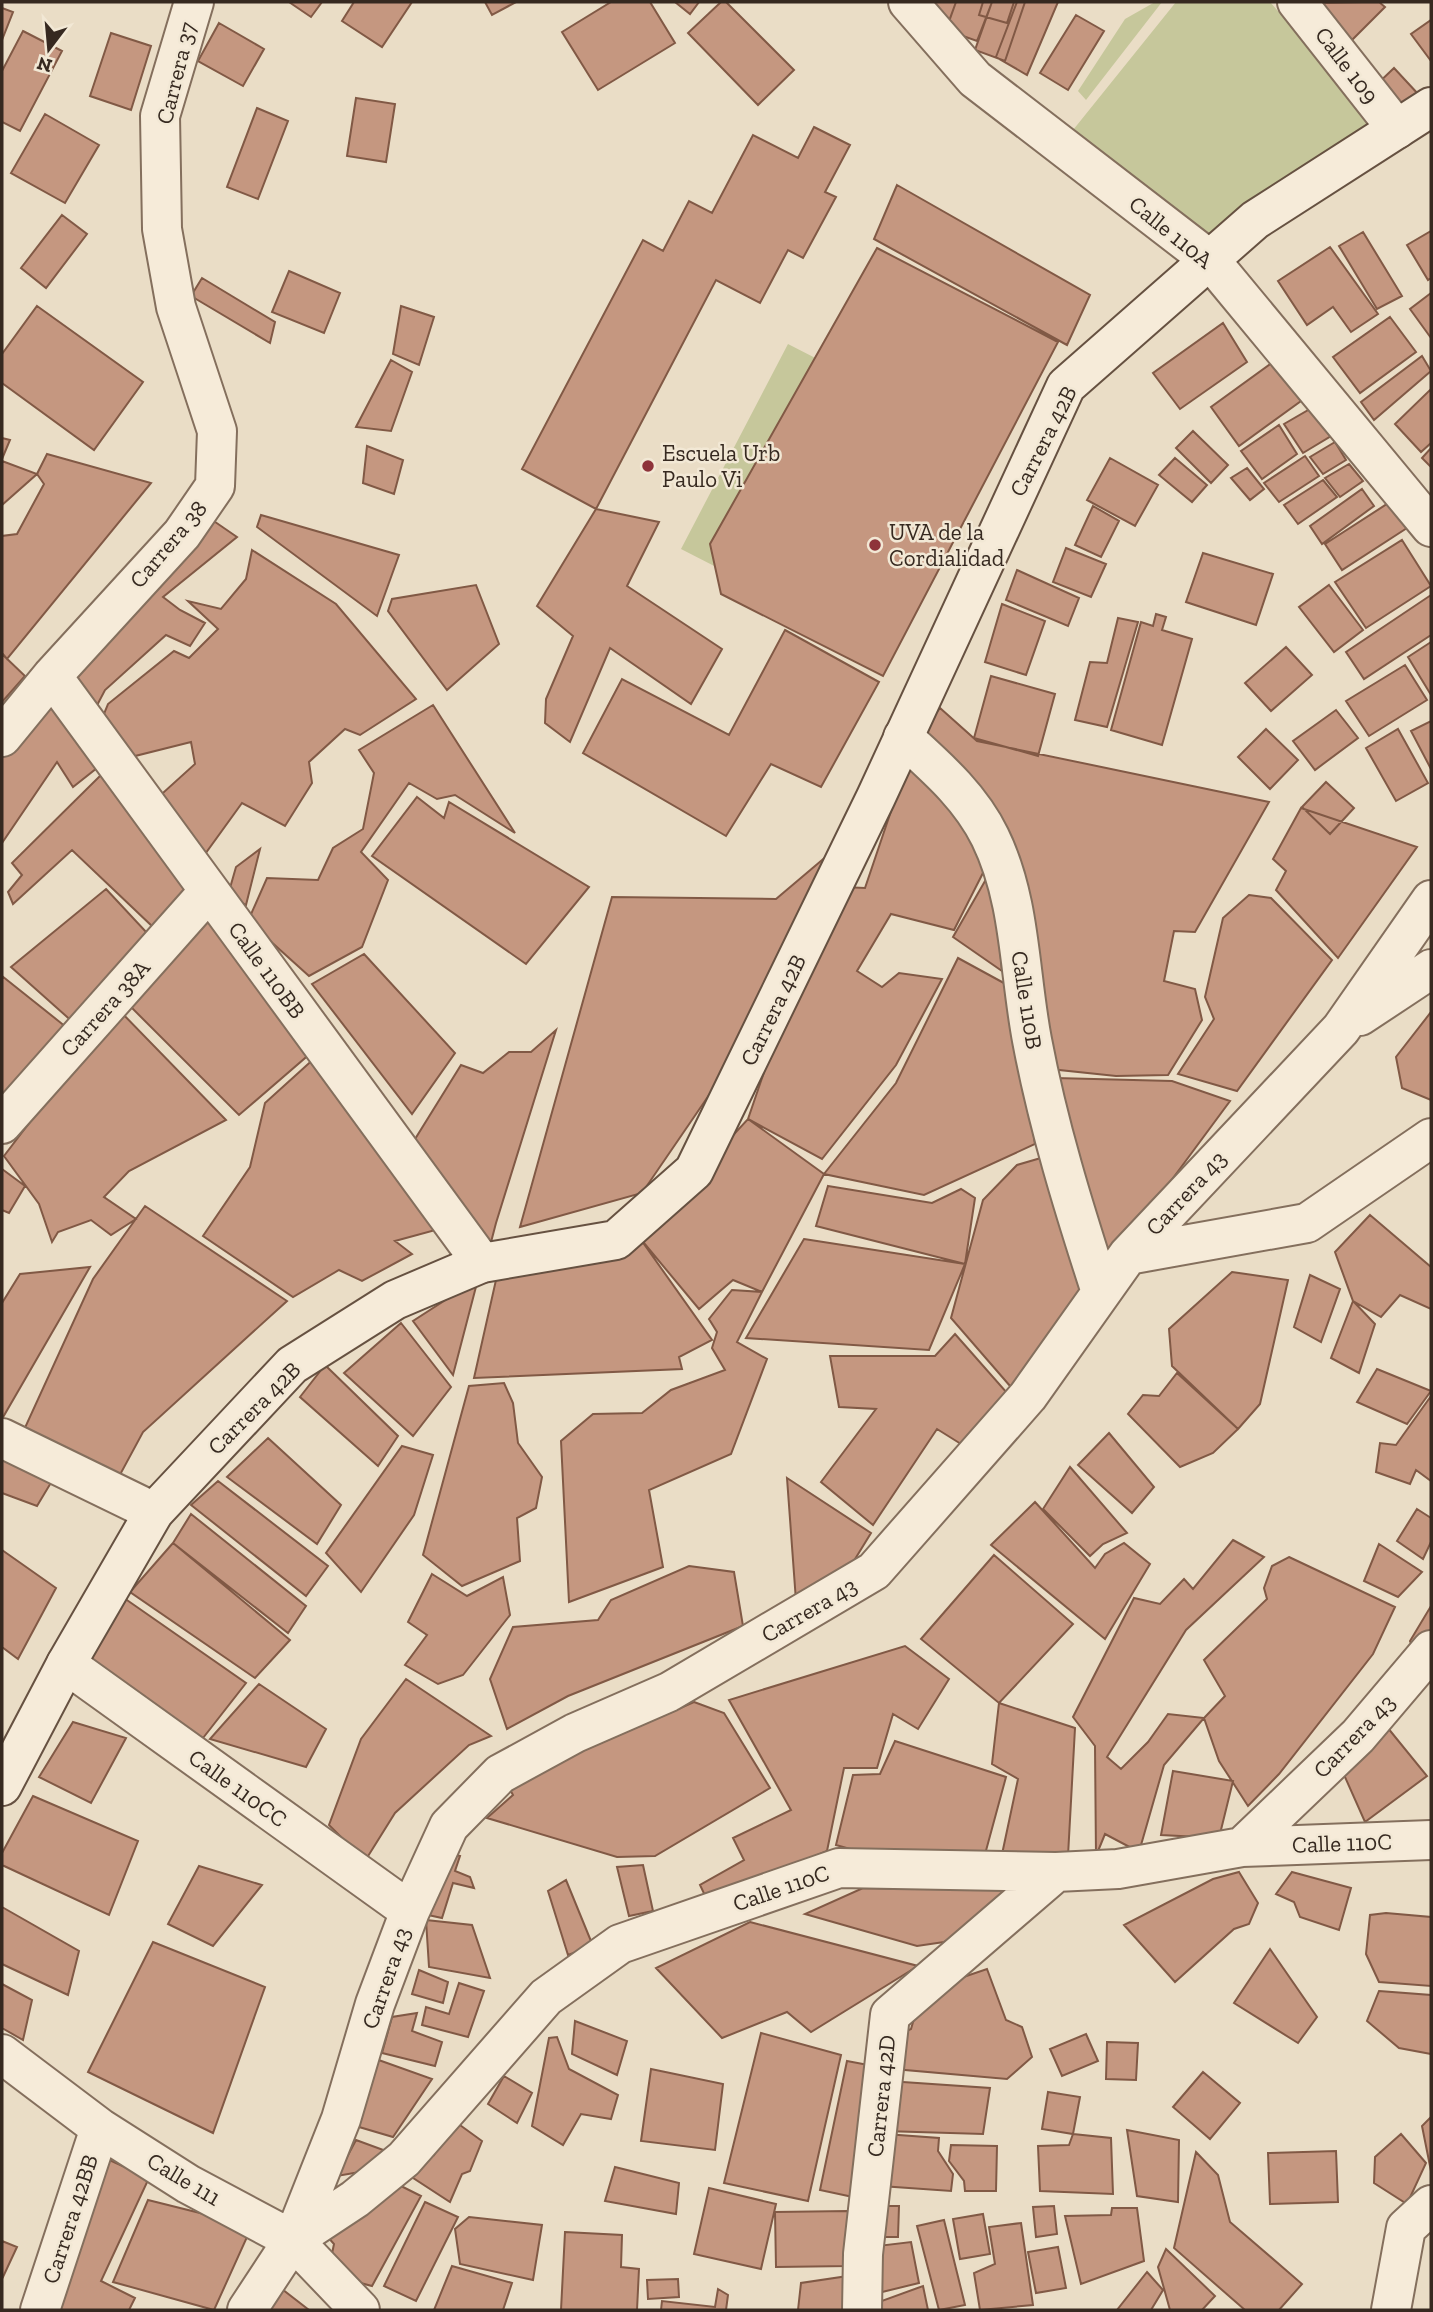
<svg xmlns="http://www.w3.org/2000/svg" width="1433" height="2312" viewBox="0 0 1433 2312" font-family="'Zilla Slab',serif">
<style>
.green{fill:#c6c79b}
.building{fill:#c59780;stroke:#815945;stroke-width:2}
.lines{fill:none;stroke-linecap:round;stroke-linejoin:round}
.street-casing{stroke:#846f5d;stroke-width:42}
.secondary-casing{stroke:#665141;stroke-width:42}
.street{stroke:#f6ebd9;stroke-width:38}
.secondary{stroke:#f6ebd9;stroke-width:38}
.poi-dot{fill:#8e333a;stroke:#f2e8d5;stroke-width:2.5}
.labels{text-anchor:middle;stroke-width:5;stroke-linejoin:round;paint-order:stroke}
.street-label{font-size:23px;fill:#362920;stroke:#f2e8d5}
.poi-label{font-size:23px;fill:#362920;stroke:#f2e8d5;text-anchor:start}
</style>
<rect width="100%" height="100%" fill="#eaddc6"/>
<path class="green" d="M1155 2H1162L1086 100 1078 91 1125 19Z
M1176 2H1270L1382 129 1209 248 1065 140Z
M788 344 903 403 796 608 681 549Z"/>
<path class="building" d="M289 2H322L311 17Z
M354 2H412L382 47 342 21Z
M485 2H516L492 15Z
M611 2H650L675 43 598 90 562 32Z
M675 2H699L690 14Z
M721 2H726L794 70 758 105 688 33Z
M926 2H956L949 21Z
M956 2H992L977 41 946 30Z
M983 2H1014L1007 23 979 15Z
M992 2H1025L1005 61 975 50Z
M1017 2H1058L1027 75 996 57Z
M1379 2 1385 7 1352 40 1315 3Z
M2 8 13 12 2 40Z
M1076 15 1104 31 1068 90 1040 73Z
M1431 20V61L1411 34Z
M219 23 264 49 243 86 198 61Z
M23 31 62 51 20 131 2 122V71Z
M111 33 151 46 131 110 90 96Z
M1394 68 1419 95 1394 116 1372 89Z
M356 98 395 104 386 162 347 156Z
M257 108 288 121 258 199 227 187Z
M45 114 99 145 65 203 11 173Z
M814 127 850 145 825 192 836 197 803 258 788 250 760 303 716 280 596 509 522 469 643 240 663 251 689 201 712 213 753 135 798 158Z
M897 185 1090 295 1067 345 874 239Z
M62 215 87 234 46 288 21 268Z
M1431 231V278L1428 280 1407 245Z
M1363 232 1402 296 1377 309 1339 246Z
M1330 247 1378 314 1351 332 1333 307 1307 325 1278 281Z
M877 248 1058 342 883 676 721 594 710 544Z
M289 271 340 293 324 333 272 312Z
M202 278 275 322 270 343 191 296Z
M1431 293V338L1410 309Z
M37 306 143 382 94 450 2 383V354Z
M401 306 434 317 419 365 393 354Z
M1390 317 1416 352 1360 393 1333 357Z
M1223 323 1247 362 1180 409 1153 373Z
M1422 356 1431 371 1374 420 1361 402Z
M391 360 412 372 391 431 356 427Z
M1273 362 1301 401 1239 446 1211 407Z
M1431 389V443L1421 452 1395 424Z
M1317 405 1331 436 1303 453 1284 424Z
M1279 425 1297 454 1262 479 1241 451Z
M1193 431 1228 465 1211 483 1176 448Z
M2 438 10 440 2 459Z
M1335 442 1346 460 1323 474 1310 457Z
M367 446 403 460 394 494 363 483Z
M1431 448V467L1422 458Z
M47 454 151 483 7 659 2 653V536L17 534 44 484 37 474Z
M1305 456 1319 476 1279 502 1264 483Z
M1110 458 1158 485 1135 526 1087 500Z
M1175 458 1207 485 1192 502 1159 475Z
M2 461 37 474 2 505Z
M1349 464 1363 481 1340 497 1325 478Z
M1247 468 1264 489 1250 500 1231 478Z
M1323 480 1337 497 1298 524 1284 505Z
M1362 489 1374 506 1322 544 1310 526Z
M1390 502 1407 528 1342 570 1325 544Z
M1093 506 1119 521 1101 557 1075 545Z
M596 509 659 522 627 586 722 649 691 704 610 648 570 742 545 723 546 699 573 636 537 606Z
M205 515 237 537 163 597 180 610 205 623 190 646 166 635 105 690 94 711 67 674Z
M261 515 399 555 377 616 257 527Z
M1402 540 1431 586 1366 628 1335 582Z
M1066 548 1106 564 1091 597 1053 582Z
M252 550 336 604 416 699 360 735 345 729 309 762 312 783 285 826 242 803 200 861 154 801 195 764 191 742 127 758 101 721 108 704 174 651 189 658 218 629 188 601 221 609 246 579Z
M1203 553 1273 574 1256 625 1186 602Z
M1017 570 1079 598 1068 626 1006 600Z
M476 585 499 644 447 690 388 611 392 599Z
M1329 585 1363 630 1334 652 1299 607Z
M1431 595V635L1364 679 1346 652Z
M1002 604 1045 621 1026 675 985 662Z
M1156 614 1166 617 1162 630 1192 639 1162 745 1111 730 1141 622 1153 626Z
M1118 618 1138 622 1107 727 1075 720 1090 662 1107 663Z
M785 630 879 682 821 787 771 764 726 836 583 753 622 679 729 735Z
M1431 642V695L1408 657Z
M1286 647 1312 675 1271 711 1245 683Z
M2 654 25 676 2 702Z
M1405 665 1427 700 1369 736 1346 701Z
M991 676 1055 694 1038 756 974 738Z
M46 688 102 764 73 787 57 762 2 843V742Z
M433 705 515 833 455 795 437 799 409 783 361 852 388 880 362 947 309 976 248 921 267 878 318 880 333 848 363 829 374 773 359 750Z
M940 708 977 741 1269 802 1195 932 1174 931 1164 981 1195 989 1202 1020 1168 1075 1116 1076 1050 1069 1008 842 918 737Z
M1336 710 1358 738 1315 770 1293 741Z
M1431 721V769L1411 731Z
M1266 729 1298 760 1270 789 1238 757Z
M1398 729 1428 783 1396 801 1366 748Z
M910 755 988 863 954 930 891 914 857 971 882 987 899 973 942 979 896 1065 822 1159 748 1119 787 1005 843 887 865 888Z
M107 769 195 887 153 927 72 850 13 904 8 892 22 875 12 863Z
M1326 782 1354 808 1330 834 1302 807Z
M417 797 444 818 449 802 589 887 526 964 372 856Z
M1301 808 1417 847 1338 958 1276 890 1286 871 1273 859Z
M841 844 733 1060 642 1193 520 1227 612 897 776 899Z
M260 849 246 905 228 895 236 867Z
M993 867 1002 971 953 937Z
M106 889 148 934 75 1024 11 967Z
M1249 895 1271 898 1332 960 1237 1091 1178 1074 1214 1019 1205 997 1223 918Z
M211 911 312 1052 239 1115 129 1005Z
M364 954 455 1053 412 1114 312 984Z
M958 958 1013 988 1035 1144 924 1195 824 1174 896 1083Z
M2 976 66 1027 2 1096Z
M117 1008 226 1120 129 1171 104 1197 136 1219 111 1235 91 1220 58 1232 52 1242 39 1204 4 1156Z
M1431 1012V1100L1402 1088 1396 1057Z
M556 1030 496 1223 490 1246 412 1144 461 1065 483 1073 509 1052H531Z
M317 1056 443 1228 395 1241 412 1254 362 1281 339 1270 293 1297 203 1236 250 1167 265 1103Z
M1055 1078 1172 1081 1230 1101 1108 1266Z
M748 1119 824 1174 762 1292 733 1280 699 1309 639 1237Z
M1051 1155 1085 1293 1017 1394 951 1318 983 1200 1017 1165Z
M2 1169 25 1186 9 1213 2 1210Z
M828 1186 932 1203 961 1189 975 1198 965 1264 816 1226Z
M145 1206 287 1301 143 1432 115 1484 23 1432 93 1279Z
M1370 1215 1431 1267V1309L1400 1295 1381 1317 1353 1301 1335 1252Z
M639 1237 712 1340 679 1357 682 1369 474 1378 498 1271Z
M804 1239 965 1264 929 1350 746 1338Z
M90 1267 2 1419V1303L20 1274Z
M1232 1272 1288 1280 1260 1404 1238 1429 1172 1366 1169 1329Z
M1310 1275 1340 1289 1321 1342 1294 1327Z
M478 1279 453 1375 413 1321Z
M732 1290 762 1292 737 1342 767 1359 731 1454 649 1490 663 1567 569 1602 561 1441 593 1414 642 1413 671 1390 725 1370 712 1348 717 1332 709 1319Z
M1353 1301 1375 1324 1359 1373 1331 1358Z
M401 1323 451 1387 413 1436 344 1373Z
M955 1334 1008 1394 969 1449 937 1429 873 1525 821 1482 876 1409 839 1407 830 1356H935Z
M325 1365 398 1436 378 1466 300 1397Z
M1377 1369 1431 1391 1407 1424 1357 1402Z
M1177 1373 1238 1429 1213 1453 1180 1467 1128 1414 1143 1395 1159 1396Z
M504 1383 513 1403 518 1443 542 1477 536 1508 517 1518 520 1561 462 1586 423 1555 469 1386Z
M1431 1396V1481L1416 1470 1410 1484 1376 1472 1380 1443 1396 1445Z
M1109 1433 1154 1487 1132 1513 1078 1465Z
M268 1438 341 1505 317 1544 227 1477Z
M402 1446 433 1455 414 1515 361 1592 326 1553Z
M2 1457 52 1481 37 1506 2 1493Z
M1070 1467 1127 1533 1103 1544 1090 1556 1043 1509Z
M787 1478 871 1533 844 1577 796 1601Z
M218 1481 328 1566 306 1596 191 1505Z
M1035 1502 1095 1568 1105 1554 1124 1543 1150 1564 1105 1639 991 1545Z
M1417 1509 1431 1518V1542L1423 1559 1397 1541Z
M191 1514 306 1606 288 1633 173 1543Z
M1233 1540 1264 1557 1186 1630 1107 1757 1121 1769 1148 1742 1168 1714 1204 1718 1164 1765 1139 1852 1105 1834 1096 1856 1095 1746 1073 1717 1134 1598 1160 1604 1184 1579 1193 1589Z
M173 1543 290 1640 255 1678 130 1592Z
M1379 1544 1422 1572 1398 1597 1364 1581Z
M2 1550 56 1588 18 1659 2 1647Z
M994 1555 1073 1624 999 1703 921 1639Z
M1289 1557 1395 1607 1373 1654 1279 1774 1248 1806 1219 1761 1204 1718 1225 1696 1204 1660 1267 1599 1264 1588 1272 1566Z
M689 1566 734 1572 743 1626 568 1696 507 1729 490 1679 513 1627 598 1620 611 1600Z
M432 1574 467 1596 503 1577 510 1615 463 1675 438 1684 405 1665 427 1635 408 1622Z
M124 1598 246 1683 203 1738 84 1667Z
M1431 1606V1636L1416 1655 1410 1641Z
M905 1646 949 1679 918 1729 893 1714 877 1768H844L827 1851 708 1902 700 1885 744 1860 733 1838 791 1810 729 1700Z
M406 1679 491 1736 469 1745 395 1813 365 1861 329 1825 361 1739Z
M259 1684 326 1729 306 1767 210 1739Z
M694 1702 724 1713 770 1788 655 1856 617 1857 487 1818 513 1795 507 1784Z
M999 1703 1075 1728 1068 1856 1001 1859 1018 1779 992 1764Z
M73 1722 126 1738 91 1803 39 1777Z
M1383 1722 1427 1776 1365 1822 1341 1768Z
M895 1741 1006 1777 984 1858 875 1856 836 1845 853 1775 880 1774Z
M1173 1771 1233 1781 1219 1838 1161 1835Z
M33 1796 138 1841 109 1915 2 1865V1853Z
M443 1852 460 1856 455 1871 470 1877 474 1888 453 1883 442 1918 428 1915Z
M643 1865 653 1911 629 1916 617 1867Z
M199 1866 262 1885 213 1946 168 1924Z
M1239 1872 1258 1903 1249 1924 1234 1929 1175 1982 1124 1925 1213 1879Z
M1292 1872 1351 1888 1339 1930 1300 1917 1294 1902 1276 1894Z
M566 1880 593 1946 568 1955 548 1891Z
M974 1880 1015 1891 969 1930 944 1942 917 1946 805 1914 863 1888 912 1889Z
M2 1907 79 1951 68 1995 2 1964Z
M1386 1913 1431 1917V1986L1379 1982 1366 1954 1370 1915Z
M426 1920 472 1925 490 1978 429 1967Z
M750 1922 918 1966 811 2032 787 2012 722 2038 656 1968Z
M153 1942 265 1987 213 2133 88 2072Z
M1270 1949 1317 2017 1298 2043 1234 2003Z
M987 1969 1006 2020 1022 2027 1032 2057 1007 2079 894 2069 896 2036 911 2029 920 1998 937 1986Z
M419 1970 448 1982 443 2003 412 1994Z
M459 1983 484 1991 468 2037 422 2025 426 2007 449 2014Z
M2 1984 32 2000 23 2040 2 2028Z
M1379 1991 1431 1995V2054L1399 2048 1367 2021Z
M417 2013 412 2031 442 2042 435 2066 382 2053 392 2017Z
M575 2021 627 2041 617 2075 572 2054Z
M761 2033 841 2055 808 2201 724 2183Z
M1086 2034 1098 2061 1062 2076 1050 2049Z
M557 2037 569 2069 618 2095 611 2119 581 2114 563 2145 532 2126 549 2038Z
M1107 2042 1138 2043 1136 2080 1106 2079Z
M373 2058 432 2079 393 2137 349 2124Z
M847 2061 879 2067 853 2197 820 2190Z
M651 2069 723 2084 715 2150 641 2141Z
M1203 2072 1240 2103 1210 2139 1173 2107Z
M504 2076 532 2093 517 2123 488 2104Z
M888 2081 990 2088 983 2134 884 2131Z
M1048 2092 1080 2097 1073 2134 1042 2129Z
M1431 2117V2171L1422 2126Z
M453 2120 482 2141 470 2171 462 2174 450 2202 404 2172 423 2149 434 2155Z
M1127 2130 1179 2140 1178 2202 1137 2196Z
M885 2134 939 2138 938 2151 953 2174 951 2191 881 2186Z
M1073 2134 1111 2138 1113 2194 1040 2191 1038 2146 1069 2145Z
M1401 2134 1426 2163 1407 2204 1374 2183 1375 2157Z
M356 2140 386 2151 371 2170 337 2176Z
M951 2145 997 2146 996 2191H965L964 2181 949 2161Z
M1336 2151 1338 2202 1270 2204 1268 2153Z
M1196 2152 1218 2175 1230 2222 1302 2284 1279 2310H1245L1174 2248Z
M105 2158 149 2178 101 2281 135 2298 129 2310H58Z
M615 2167 679 2183 676 2214 605 2201Z
M387 2179 421 2196 372 2286 338 2277 329 2268 334 2244 327 2236Z
M709 2188 776 2204 761 2269 694 2254Z
M148 2200 252 2226 214 2310 113 2282Z
M425 2202 458 2217 416 2301 384 2286Z
M873 2206H899L898 2237H872Z
M1054 2206 1057 2234 1036 2237 1033 2207Z
M1112 2208H1137L1144 2261 1081 2284 1065 2216 1111 2215Z
M848 2211 849 2266 776 2267 775 2212Z
M983 2214 990 2254 960 2259 953 2219Z
M469 2217 542 2225 533 2280 460 2264 455 2229Z
M944 2220 965 2305 939 2310 917 2226Z
M1021 2223 1033 2305 980 2310 974 2273 995 2264 989 2227Z
M565 2232 622 2235 621 2267 639 2269 637 2310H561Z
M2 2241 17 2247 3 2277 2 2276Z
M911 2242 919 2283 878 2293 869 2247Z
M1058 2247 1066 2288 1036 2293 1028 2252Z
M1166 2249 1215 2296 1202 2310H1170L1158 2267Z
M452 2266 512 2283 503 2310H434Z
M1147 2272 1163 2290 1151 2310H1117Z
M848 2276 846 2310H798L801 2283Z
M269 2279 309 2310H255Z
M678 2279 679 2297 648 2299 647 2280Z
M923 2286 928 2310H878L876 2303Z
M718 2289 728 2295 726 2310H661L662 2301 715 2307Z"/>
<g class="lines">
<defs>
<path id="street" d="M908 2 975 79 1210 260 1431 527
M1297 2 1397 129
M52 676 482 1263
M2 737 52 676 182 534 215 486 217 431 176 307 162 229 160 116 194 2
M903 737C936 767 970 796 990 837 1021 900 1019 972 1032 1040 1048 1125 1074 1209 1101 1292
M1360 1016 1431 969
M2 1124 209 891
M1128 1255 1307 1223 1431 1138
M2 1438 154 1512
M66 1664 410 1911
M1242 1847 1358 1736 1431 1650
M2 2054 100 2128 188 2184 293 2240 360 2310
M293 2240 355 2199 404 2159 546 1997 620 1944 839 1868 1056 1872 1118 1869 1242 1847 1431 1840
M40 2310 100 2128
M247 2310 293 2240 341 2119 375 2004 410 1911 449 1826 500 1774 575 1733 669 1692 874 1571 1028 1396 1128 1255 1341 1029 1431 900
M862 2310 863 2254 890 2015 1056 1872
M1391 2310 1406 2228 1431 2205"/>
<path id="secondary" d="M2 1786 66 1664 154 1512 292 1365 395 1300 482 1263 616 1240 694 1171 876 797 1066 386 1255 220 1431 107"/>
</defs>
<use href="#street" class="street-casing"/>
<use href="#secondary" class="secondary-casing"/>
<use href="#street" class="street"/>
<use href="#secondary" class="secondary"/>
</g>
<g class="poi-dot">
<circle cx="648" cy="466" r="7"/>
<circle cx="875" cy="545" r="7"/>
</g>
<g class="labels">
<g class="street-label">
<text transform="translate(1347 65) rotate(53)" y="8">Calle 109</text>
<text transform="translate(176 73) rotate(-76)" y="8">Carrera 37</text>
<text transform="translate(1171 232) rotate(39)" y="8">Calle 110A</text>
<text transform="translate(1043 441) rotate(-63)" y="8">Carrera 42B</text>
<text transform="translate(168 544) rotate(-50)" y="8">Carrera 38</text>
<text transform="translate(267 970) rotate(54)" y="8">Calle 110BB</text>
<text transform="translate(1027 1000) rotate(81)" y="8">Calle 110B</text>
<text transform="translate(105 1008) rotate(-48)" y="8">Carrera 38A</text>
<text transform="translate(773 1010) rotate(-64)" y="8">Carrera 42B</text>
<text transform="translate(1186 1193) rotate(-47)" y="8">Carrera 43</text>
<text transform="translate(254 1408) rotate(-45)" y="8">Carrera 42B</text>
<text transform="translate(809 1610) rotate(-30)" y="8">Carrera 43</text>
<text transform="translate(1354 1736) rotate(-46)" y="8">Carrera 43</text>
<text transform="translate(238 1788) rotate(36)" y="8">Calle 110CC</text>
<text transform="translate(1342 1843) rotate(-2)" y="8">Calle 110C</text>
<text transform="translate(781 1888) rotate(-19)" y="8">Calle 110C</text>
<text transform="translate(386 1978) rotate(-71)" y="8">Carrera 43</text>
<text transform="translate(881 2096) rotate(-84)" y="8">Carrera 42D</text>
<text transform="translate(184 2179) rotate(31)" y="8">Calle 111</text>
<text transform="translate(70 2219) rotate(-72)" y="8">Carrera 42BB</text>
</g>
<g class="poi-label">
<text x="662" y="461">Escuela Urb<tspan x="662" dy="26">Paulo Vi</tspan></text>
<text x="889" y="540">UVA de la<tspan x="889" dy="26">Cordialidad</tspan></text>
</g>
</g>
<rect width="1433" height="2312" fill="none" stroke="#362920" stroke-width="7"/>
<g transform="translate(49 49) rotate(196)" stroke="#f2e8d5" stroke-width="5" paint-order="stroke">
<path d="M0-5L12 26L0 18L-12 26Z" fill="#362920"/>
<text y="-10" font-size="19" font-weight="bold" text-anchor="middle" fill="#362920">N</text>
</g>
</svg>
